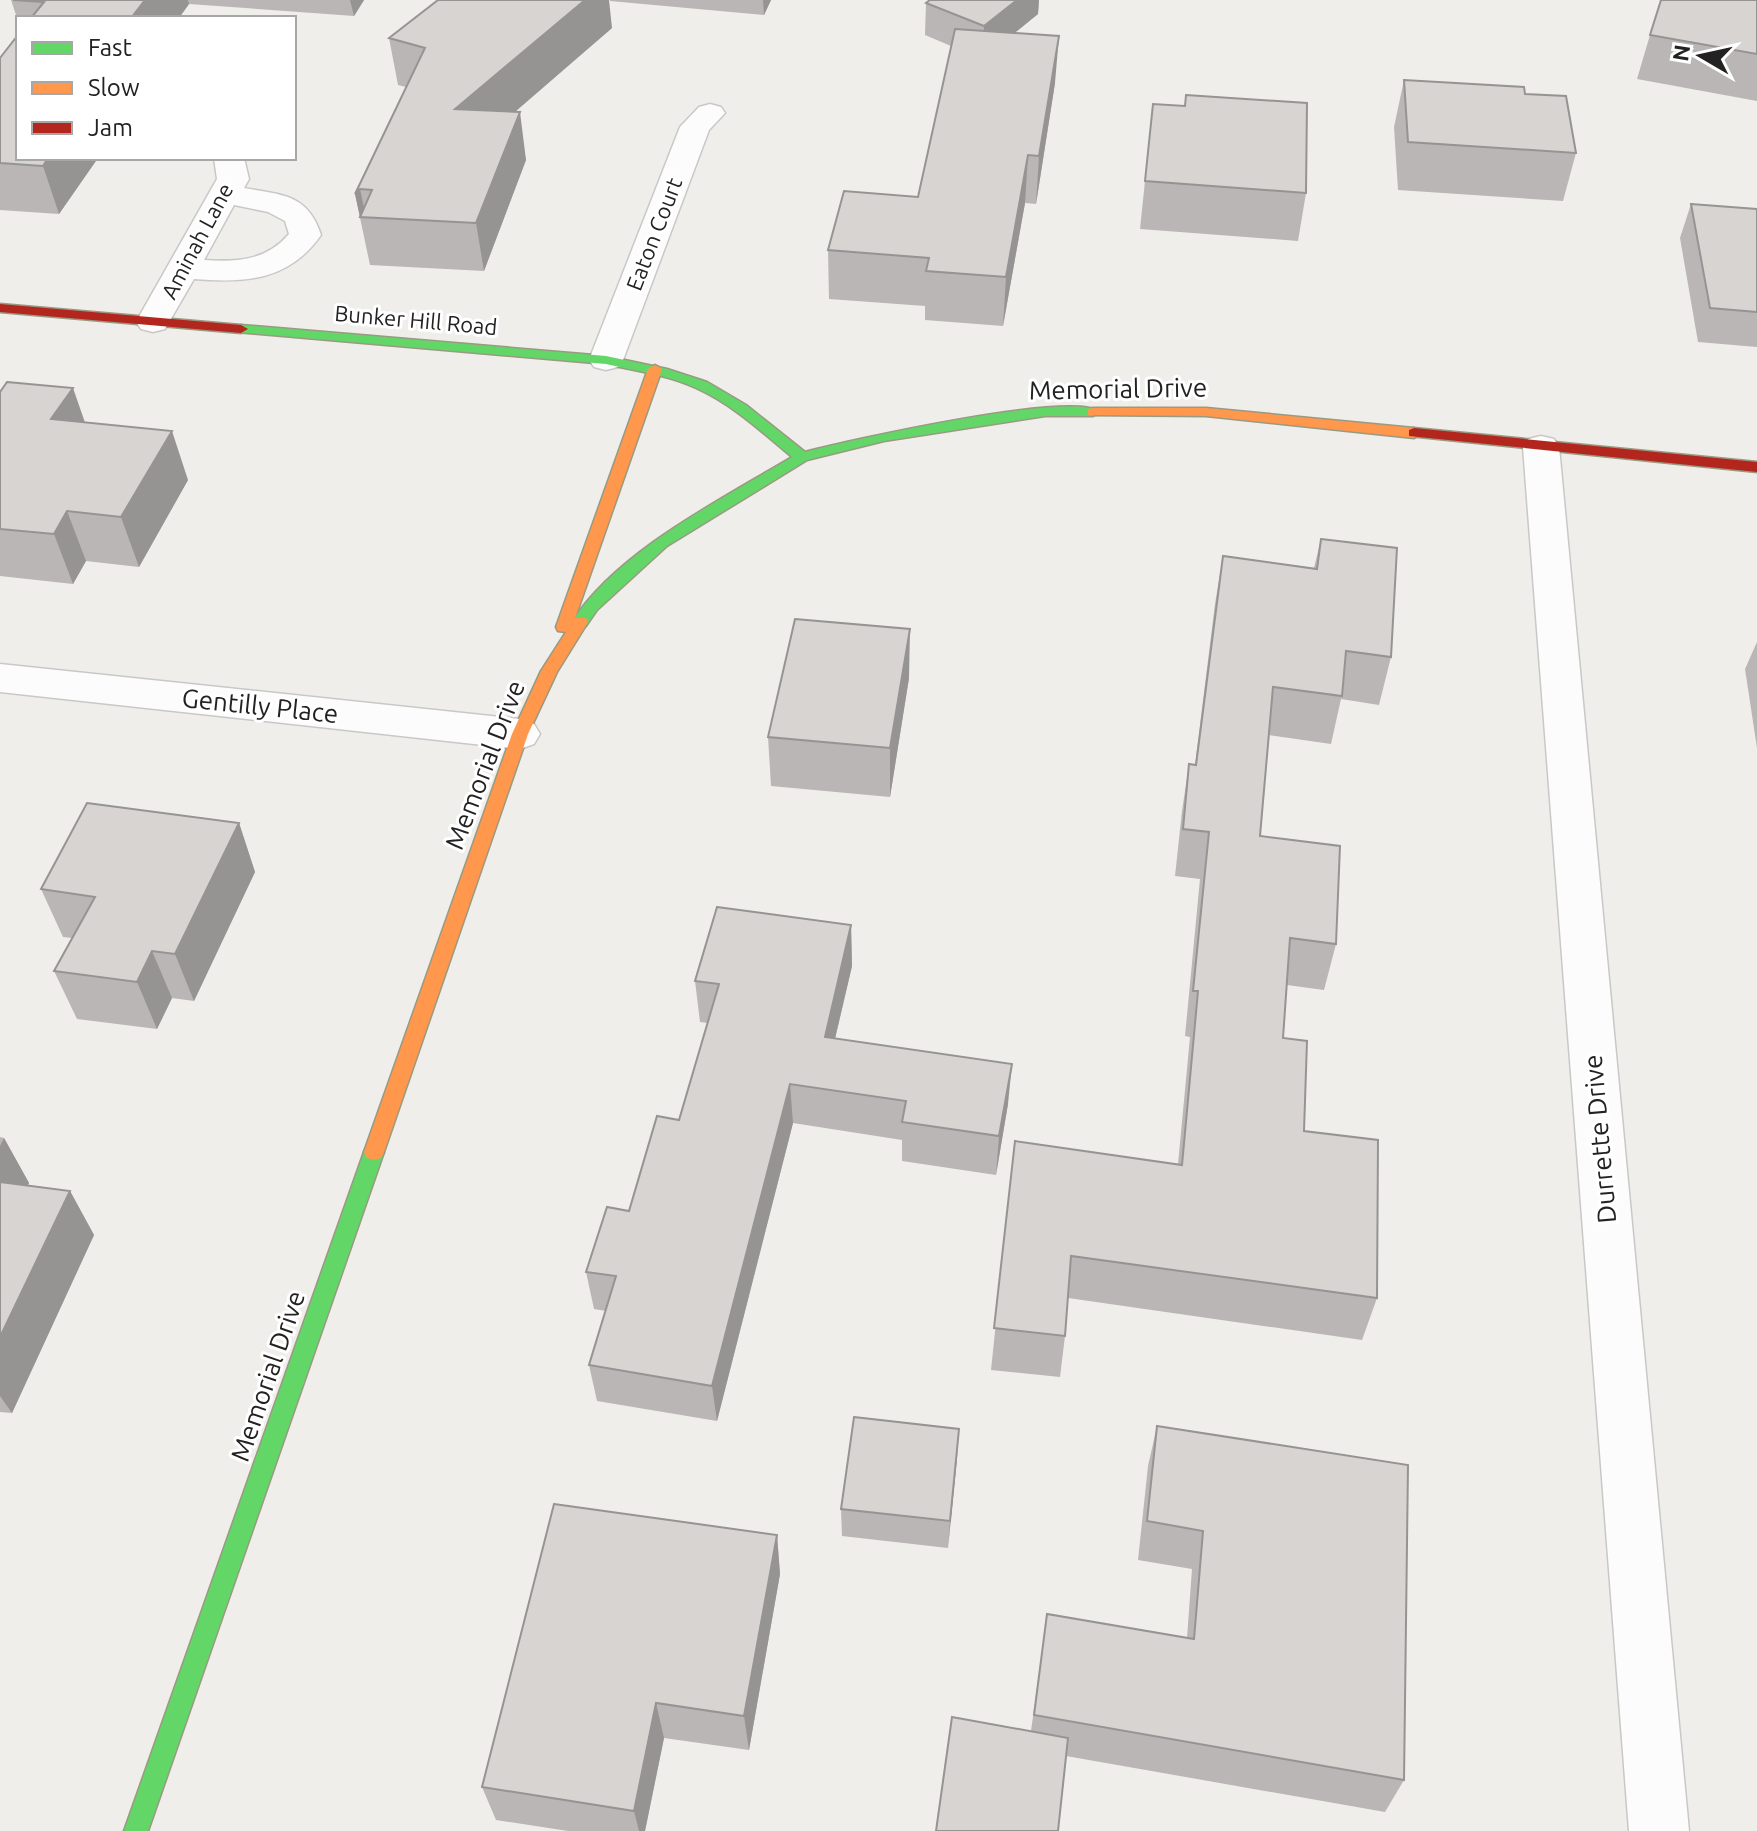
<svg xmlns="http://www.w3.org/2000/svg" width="1757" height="1831" viewBox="0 0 1757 1831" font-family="Ubuntu,sans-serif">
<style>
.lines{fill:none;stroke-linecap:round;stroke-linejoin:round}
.street-casing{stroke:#c9c8c7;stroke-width:3}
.fast-casing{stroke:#999a82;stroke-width:3}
.slow-casing{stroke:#999a82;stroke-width:3}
.jam-casing{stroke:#999a82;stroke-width:3}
.street{fill:#fdfcfc;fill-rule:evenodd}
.fast{fill:#63d668;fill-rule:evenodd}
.slow{fill:#ff974d;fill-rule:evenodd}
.jam{fill:#b3261e;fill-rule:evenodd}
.wall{fill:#b9b6b5}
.shaded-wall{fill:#969493}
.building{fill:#d7d4d2;stroke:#969493;stroke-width:2}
.labels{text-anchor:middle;stroke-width:6;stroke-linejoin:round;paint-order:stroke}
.far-street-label{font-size:22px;fill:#222;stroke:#fff}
.street-label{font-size:26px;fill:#222;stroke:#fff}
</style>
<rect width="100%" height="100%" fill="#f0eeeb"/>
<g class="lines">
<defs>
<path id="street" d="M710 104 721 107 725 113 709 130 623 360 618 367 606 370 594 367 589 360 680 127 699 107Z
M214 158H244L249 179 244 188C282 195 308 194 321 235 289 281 245 283 194 279L165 329 153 332 141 329 136 322 217 179ZM234 205 268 212 285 221 289 234C266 261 237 262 204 260Z
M1541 436 1554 439 1559 447 1689 1831H1629L1523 447 1528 439Z
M0 664 520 719 534 724 540 734 534 744 520 749 0 692Z"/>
<path id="fast" d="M241 325 606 356 667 369 707 382 746 405 805 452C847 441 1073 390 1100 412L1093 416H1045L884 441 807 460 667 546 597 610 586 626 580 627 572 622C616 552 722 499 792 457 762 432 732 404 696 388 668 375 636 371 606 364L236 332 234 329Z
M374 1144 381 1146 384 1152 148 1831H124L364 1152 367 1146Z"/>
<path id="slow" d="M655 365 662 369 575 618H586L588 622 557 672 528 734 384 1152 381 1158 374 1160 367 1158 364 1152 512 734 541 671 566 632 558 631 556 627 648 369Z
M1093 408H1206L1414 428 1421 433 1414 438 1206 416 1088 415V409Z"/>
<path id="jam" d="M0 304 241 325 248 329 241 333 0 312Z
M1414 428 1757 462V472L1409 436V430Z"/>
</defs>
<use href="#street" class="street-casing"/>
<use href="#fast" class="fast-casing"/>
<use href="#slow" class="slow-casing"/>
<use href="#jam" class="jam-casing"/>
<use href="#street" class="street"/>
<use href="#fast" class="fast"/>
<use href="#slow" class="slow"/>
<use href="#jam" class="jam"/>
</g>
<path class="wall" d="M11 0H364L354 16 189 4 179 18H18V21Z
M610 0H771L764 15 610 1Z
M930 0H1039L1038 14 1014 33 1055 83 1036 204 1025 203 1003 326 925 320V306L829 299 828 250 918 197 951 46 925 35 926 3Z
M1757 0V101L1637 79 1650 35Z
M612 28 514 112 526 160 484 271 370 265 355 194 406 87 398 85 389 38Z
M0 58 98 158 59 214 0 210Z
M1404 80 1525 94 1576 153 1563 201 1398 190 1394 127Z
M1153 104 1306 193 1298 241 1140 229Z
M1691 204 1757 209V347L1698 342 1680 238Z
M0 392 85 423 188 480 139 567 86 561 73 584 0 576Z
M1321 539 1391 657 1379 705 1341 699 1331 744 1269 735 1260 836 1336 944 1324 990 1287 985 1283 1038 1304 1131 1377 1298 1362 1340 1068 1298 1065 1336 1060 1377 991 1370 1015 1141 1178 1164 1190 1037 1185 1036 1200 879 1175 876 1182 811 1189 764 1195 765 1215 604 1223 556 1314 568Z
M1757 642V748L1745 669Z
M909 678 890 797 771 786 768 737Z
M239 823 255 872 194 1001 172 998 157 1029 77 1019 54 971 72 938 63 937 41 889Z
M851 925 852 966 835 1039 1008 1104 996 1175 902 1161V1140L793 1123 717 1421 597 1401 589 1365 606 1311 594 1309 586 1272 629 1211 679 1120 708 1023 700 1022 695 981Z
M0 1137 4 1138 29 1183 28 1185 70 1191 94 1235 12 1413 0 1412Z
M1157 1426 1404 1780 1385 1812 1066 1756 1031 1731 1047 1614 1187 1638 1192 1569 1138 1560 1148 1466Z
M957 1458 948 1548 842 1536 841 1509Z
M777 1535 780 1574 749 1750 664 1738 645 1831H568L496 1820 482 1787Z"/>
<path class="shaded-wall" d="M145 0H188L189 4 179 18H131Z
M350 0H364L354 16Z
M585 0H609L612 28 463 157 455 109Z
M763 0H771L764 15Z
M1017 0H1039L1038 14 983 59 984 26Z
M1059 36 1055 83 1036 204 1039 156Z
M520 112 526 160 484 271 476 223Z
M1028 155 1025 203 1003 326 1006 277Z
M48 158H98L59 214 43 166Z
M360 189 366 217H360L355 194Z
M73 388 90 437 51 419Z
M172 431 188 480 139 567 121 517Z
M67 511 86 561 73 584 54 534Z
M910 629 909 678 890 797V748Z
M239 823 255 872 194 1001 175 954Z
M851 925 852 966 826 1077 825 1037Z
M152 951 172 998 157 1029 137 982Z
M1012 1064 1008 1104 996 1175 999 1136Z
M790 1084 793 1123 717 1421 712 1386Z
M4 1138 29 1183 10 1224 0 1207V1146Z
M70 1191 94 1235 12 1413 0 1396V1337Z
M959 1429 957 1458 948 1548 950 1521Z
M777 1535 780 1574 749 1750 744 1716Z
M656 1703 664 1738 645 1831H639L634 1811Z"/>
<path class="building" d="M13 0H145L131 18H31L44 2Z
M438 0H585L455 109 520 112 476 223 360 217 372 190 360 189 355 194 425 48 389 38Z
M930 0H1017L984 26 926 3Z
M1661 0H1757V54L1650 35Z
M955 29 1059 36 1039 156 1028 155 1006 277 926 271 929 258 828 250 844 191 918 197Z
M18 35V158H48L43 166 0 163V58Z
M1404 80 1524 87 1525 94 1566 96 1576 153 1408 142Z
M1186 95 1307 103 1306 193 1145 181 1153 104 1185 106Z
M1691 204 1757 209V312L1710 308Z
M7 382 73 388 51 419 172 431 121 517 67 511 54 534 0 529V392Z
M1321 539 1397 548 1391 657 1346 651 1342 696 1273 687 1260 836 1340 846 1336 944 1290 938 1283 1038 1307 1041 1304 1131 1378 1140 1377 1298 1071 1256 1065 1336 994 1328 1015 1141 1182 1165 1198 991H1193L1209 832 1183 829 1189 764 1196 765 1223 556 1317 569Z
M795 619 910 629 890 748 768 737Z
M87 803 239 823 175 954 152 951 137 982 54 971 95 897 41 889Z
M717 907 851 925 825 1037 1012 1064 999 1136 902 1122 906 1101 790 1084 712 1386 589 1365 616 1276 586 1272 607 1207 629 1211 657 1116 679 1120 719 984 695 981Z
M0 1182 70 1191 0 1337Z
M854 1417 959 1429 950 1521 841 1509Z
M1157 1426 1408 1465 1404 1780 1034 1715 1047 1614 1194 1639 1203 1531 1147 1521Z
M554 1504 777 1535 744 1716 656 1703 634 1811 482 1787Z
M952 1717 1068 1738 1058 1831H936Z"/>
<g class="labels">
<g class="far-street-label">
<text transform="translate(654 234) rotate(-69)" y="8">Eaton Court</text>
<text transform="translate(197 241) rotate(-62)" y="8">Aminah Lane</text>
<text transform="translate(416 320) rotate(5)" y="8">Bunker Hill Road</text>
</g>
<g class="street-label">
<text transform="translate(1118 389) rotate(-1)" y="9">Memorial Drive</text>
<text transform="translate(260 706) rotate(6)" y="9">Gentilly Place</text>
<text transform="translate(485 765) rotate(-69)" y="9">Memorial Drive</text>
<text transform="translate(1600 1139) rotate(-95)" y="9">Durrette Drive</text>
<text transform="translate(268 1376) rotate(-71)" y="9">Memorial Drive</text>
</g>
</g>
<rect x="16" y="16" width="280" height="144" fill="#ffffff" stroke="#a7a7a7" stroke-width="2"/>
<rect x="32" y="42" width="40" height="12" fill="#63d668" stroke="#a7a7a7" stroke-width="2"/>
<text x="88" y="56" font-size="24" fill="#222222">Fast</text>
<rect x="32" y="82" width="40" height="12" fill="#ff974d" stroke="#a7a7a7" stroke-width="2"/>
<text x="88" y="96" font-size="24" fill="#222222">Slow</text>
<rect x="32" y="122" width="40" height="12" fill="#b3261e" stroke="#a7a7a7" stroke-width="2"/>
<text x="88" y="136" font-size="24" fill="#222222">Jam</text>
<g transform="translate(1701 56) rotate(279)" stroke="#ffffff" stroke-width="6" paint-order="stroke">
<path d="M0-6L14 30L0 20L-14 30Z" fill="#222222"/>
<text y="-12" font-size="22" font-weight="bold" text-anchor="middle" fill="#222222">N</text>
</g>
</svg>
